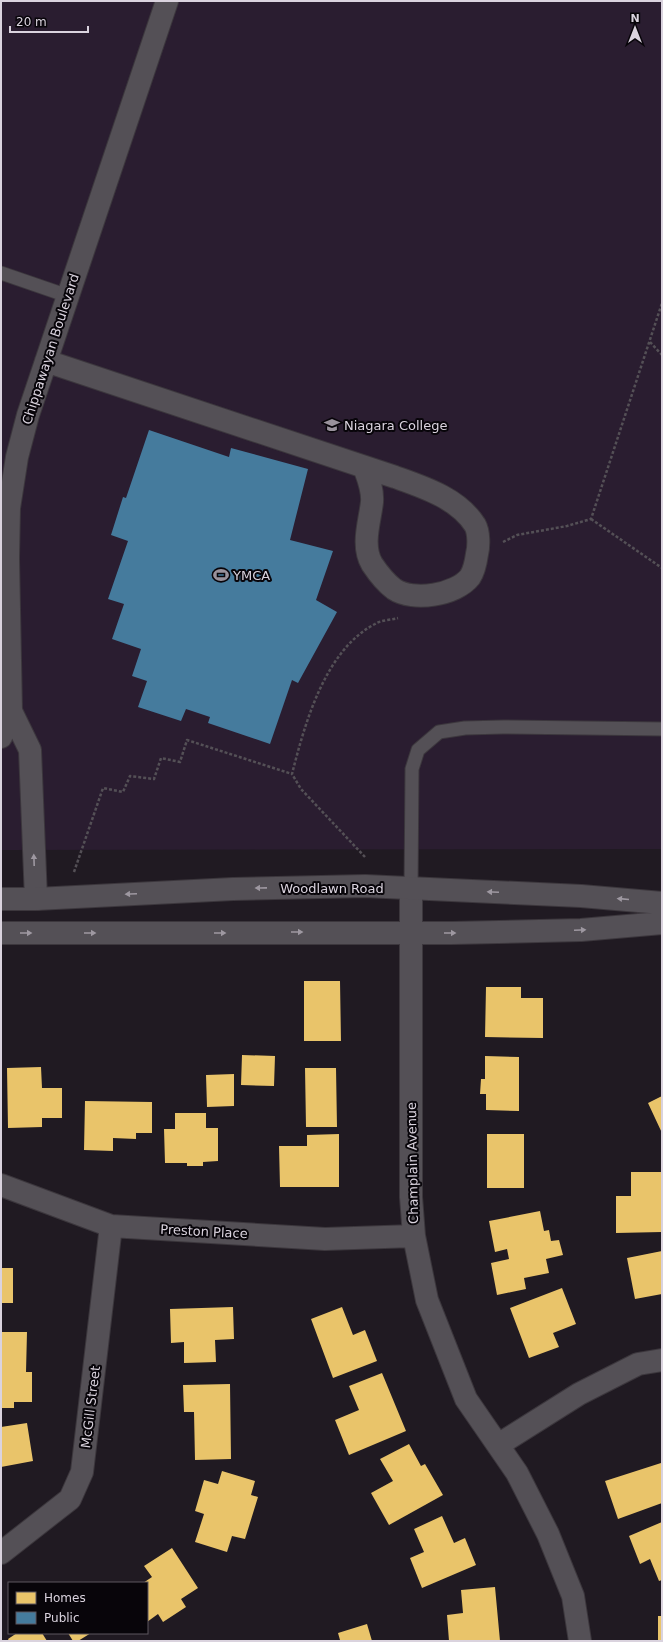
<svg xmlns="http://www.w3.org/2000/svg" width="663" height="1642" viewBox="0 0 663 1642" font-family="'DejaVu Sans',sans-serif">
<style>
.built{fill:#2a1d30}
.homes{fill:#e9c46a}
.public{fill:#457b9d}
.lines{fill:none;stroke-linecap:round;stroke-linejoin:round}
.service-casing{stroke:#3c373d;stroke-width:15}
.minor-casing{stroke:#3c373d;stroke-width:24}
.secondary-casing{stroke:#3c373d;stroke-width:24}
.path{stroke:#545056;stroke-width:2.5;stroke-dasharray:3 2;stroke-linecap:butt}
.service{stroke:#545056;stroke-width:13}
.minor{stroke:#545056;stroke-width:22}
.secondary{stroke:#545056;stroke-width:22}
.oneway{fill:#9e98a1}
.labels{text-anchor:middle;stroke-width:4;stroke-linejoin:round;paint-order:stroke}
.street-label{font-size:13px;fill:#dad3de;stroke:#08050a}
.poi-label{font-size:13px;fill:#dad3de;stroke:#08050a;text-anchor:start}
</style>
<rect width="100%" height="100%" fill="#201a22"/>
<path class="built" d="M1 1H662V849L1 850Z"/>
<path class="homes" d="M304 981H340L341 1041H304Z
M486 987H521V998H543V1038L485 1037Z
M242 1055 275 1056 274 1086 241 1085Z
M485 1056 519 1057V1111L486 1110V1094H480L481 1079H485Z
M41 1067 42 1088H62V1118H42V1127L8 1128 7 1068Z
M305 1068H336L337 1127H306Z
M234 1074V1106L207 1107 206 1075Z
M662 1096V1133L648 1103Z
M85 1101 152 1102V1133H136V1139L113 1138V1151L84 1150Z
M175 1113H206V1128H218V1161L203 1162V1166H187V1163H165L164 1129H175Z
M339 1134V1187H280L279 1146H307V1135Z
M487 1134H524V1188H487Z
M631 1172H662V1232L616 1233V1196H631Z
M540 1211 544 1231 549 1230 551 1241 559 1240 563 1255 546 1259 549 1273 524 1278 526 1289 497 1295 491 1263 509 1259 507 1249 495 1252 489 1221Z
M662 1251V1294L635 1299 627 1258Z
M1 1268H13V1303H1Z
M562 1288 576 1324 553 1333 559 1347 529 1358 510 1308Z
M233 1307 234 1339 215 1340 216 1362 184 1363V1342L171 1343 170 1309Z
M342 1307 353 1335 365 1330 377 1361 333 1378 311 1319Z
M1 1332H27L26 1372H32V1402H14V1408H1Z
M382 1373 406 1431 349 1455 335 1420 359 1410 349 1386Z
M230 1384 231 1459 195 1460 194 1412H184L183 1385Z
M27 1423 33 1461 1 1467V1427Z
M409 1444 421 1466 425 1464 443 1495 389 1525 371 1493 393 1481 380 1459Z
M661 1463 662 1503 618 1519 605 1481Z
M222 1471 255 1481 251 1495 258 1497 245 1539 232 1536 227 1552 195 1542 204 1514 195 1511 204 1480 218 1484Z
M442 1516 454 1543 465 1538 476 1565 422 1588 410 1558 424 1552 414 1529Z
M662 1522V1580L659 1581 650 1559 640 1564 629 1536Z
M172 1548 198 1588 181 1599 186 1607 163 1622 158 1614 147 1622V1583H143L152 1577 144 1566Z
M495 1587 500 1641H449L447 1615 463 1613 461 1590Z
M658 1616H662V1641H658Z
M367 1624 372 1641H337L340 1640 338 1633Z
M17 1633H42L47 1641H9L8 1639Z
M68 1633H91L78 1641H73Z"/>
<path class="public" d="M149 430 229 457 231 448 308 469 290 540 333 551 316 600 337 612 298 683 292 680 270 744 208 723 210 717 186 709 181 721 138 707 147 681 132 676 141 649 112 639 124 604 108 599 128 541 111 535 123 497 126 498Z"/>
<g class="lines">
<defs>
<path id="service" d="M1 273 68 296
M411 889 412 769 418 750 439 732 465 728 503 727 662 729"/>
<path id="minor" d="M46 361 395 477C423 487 458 498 475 525 479 532 479 546 477 554 476 561 474 571 470 577 456 595 413 602 394 589 386 583 378 573 372 564 361 545 370 521 372 502 373 489 368 478 364 467
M11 711 30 750 36 899
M1 737 11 711 8 558 9 508 17 457 28 415 167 1
M411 889V1197L414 1236 427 1300 466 1399 517 1473 548 1534 573 1596 580 1641
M1 1185 111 1226 325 1239 414 1236
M498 1445 579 1394 638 1364 662 1360
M1 1553 70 1499 82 1472 111 1226"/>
<path id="secondary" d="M1 899H36L233 889 365 886 581 896 662 903
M1 933H452L581 930 662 923"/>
</defs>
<use href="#service" class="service-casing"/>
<use href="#minor" class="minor-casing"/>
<use href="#secondary" class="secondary-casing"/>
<path class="path" d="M650 342 662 355
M591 519 662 568
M503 542 517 535 567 526 591 519 662 303
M365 857 301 789 292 774C305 723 325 650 375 624 381 620 391 620 398 618
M74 872 103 788 123 792 130 776 154 779 161 758 180 762 187 740 292 774"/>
<use href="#service" class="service"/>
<use href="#minor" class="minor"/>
<use href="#secondary" class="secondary"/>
</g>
<defs><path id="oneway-solid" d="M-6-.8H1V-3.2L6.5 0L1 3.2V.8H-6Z"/></defs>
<g class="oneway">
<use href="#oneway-solid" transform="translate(34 860) rotate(-92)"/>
<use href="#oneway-solid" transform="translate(261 888) rotate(179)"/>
<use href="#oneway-solid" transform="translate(493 892) rotate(-178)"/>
<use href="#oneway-solid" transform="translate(131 894) rotate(177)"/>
<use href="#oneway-solid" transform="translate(623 899) rotate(-175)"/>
<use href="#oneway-solid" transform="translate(580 930) rotate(-3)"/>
<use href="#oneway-solid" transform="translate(297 932)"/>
<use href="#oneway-solid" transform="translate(26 933)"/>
<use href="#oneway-solid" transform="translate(90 933)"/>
<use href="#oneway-solid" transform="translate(220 933)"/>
<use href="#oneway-solid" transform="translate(450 933)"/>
</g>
<defs>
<symbol id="university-bare" viewBox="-9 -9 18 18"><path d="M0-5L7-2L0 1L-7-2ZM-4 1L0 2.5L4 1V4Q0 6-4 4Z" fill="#99929c" stroke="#08050a" stroke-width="2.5" paint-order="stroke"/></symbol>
<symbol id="stadium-bare" viewBox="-9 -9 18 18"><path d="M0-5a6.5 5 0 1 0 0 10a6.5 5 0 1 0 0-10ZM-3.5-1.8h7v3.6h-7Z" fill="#99929c" stroke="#08050a" stroke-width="2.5" paint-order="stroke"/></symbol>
</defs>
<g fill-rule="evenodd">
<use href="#university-bare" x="321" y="414" width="22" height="22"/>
<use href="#stadium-bare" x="210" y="564" width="22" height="22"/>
</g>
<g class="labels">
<g class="street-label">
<text transform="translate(50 349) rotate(-72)" y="5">Chippawayan Boulevard</text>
<text x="332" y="893">Woodlawn Road</text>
<text transform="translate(412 1163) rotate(-91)" y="5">Champlain Avenue</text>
<text transform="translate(204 1231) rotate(3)" y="5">Preston Place</text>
<text transform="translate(90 1407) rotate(-83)" y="5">McGill Street</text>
</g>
<g class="poi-label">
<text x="344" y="430">Niagara College</text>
<text x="233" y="580">YMCA</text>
</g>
</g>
<rect width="663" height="1642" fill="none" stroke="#dad3de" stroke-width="4"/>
<rect x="8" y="1582" width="140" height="52" fill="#08050a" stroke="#5c575f"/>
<rect x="16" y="1592" width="20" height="12" fill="#e9c46a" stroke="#5c575f"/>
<text x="44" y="1602" font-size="12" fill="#dad3de">Homes</text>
<rect x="16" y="1612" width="20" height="12" fill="#457b9d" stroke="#5c575f"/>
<text x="44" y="1622" font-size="12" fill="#dad3de">Public</text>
<g transform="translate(635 28)" stroke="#08050a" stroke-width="3" paint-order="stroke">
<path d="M0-3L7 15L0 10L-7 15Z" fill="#dad3de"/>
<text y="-6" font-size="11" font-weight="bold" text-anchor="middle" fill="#dad3de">N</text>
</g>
<path d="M10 26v6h78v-6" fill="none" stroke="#dad3de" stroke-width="2"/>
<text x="16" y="26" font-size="12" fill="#dad3de" stroke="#08050a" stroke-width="3" paint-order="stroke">20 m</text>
</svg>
